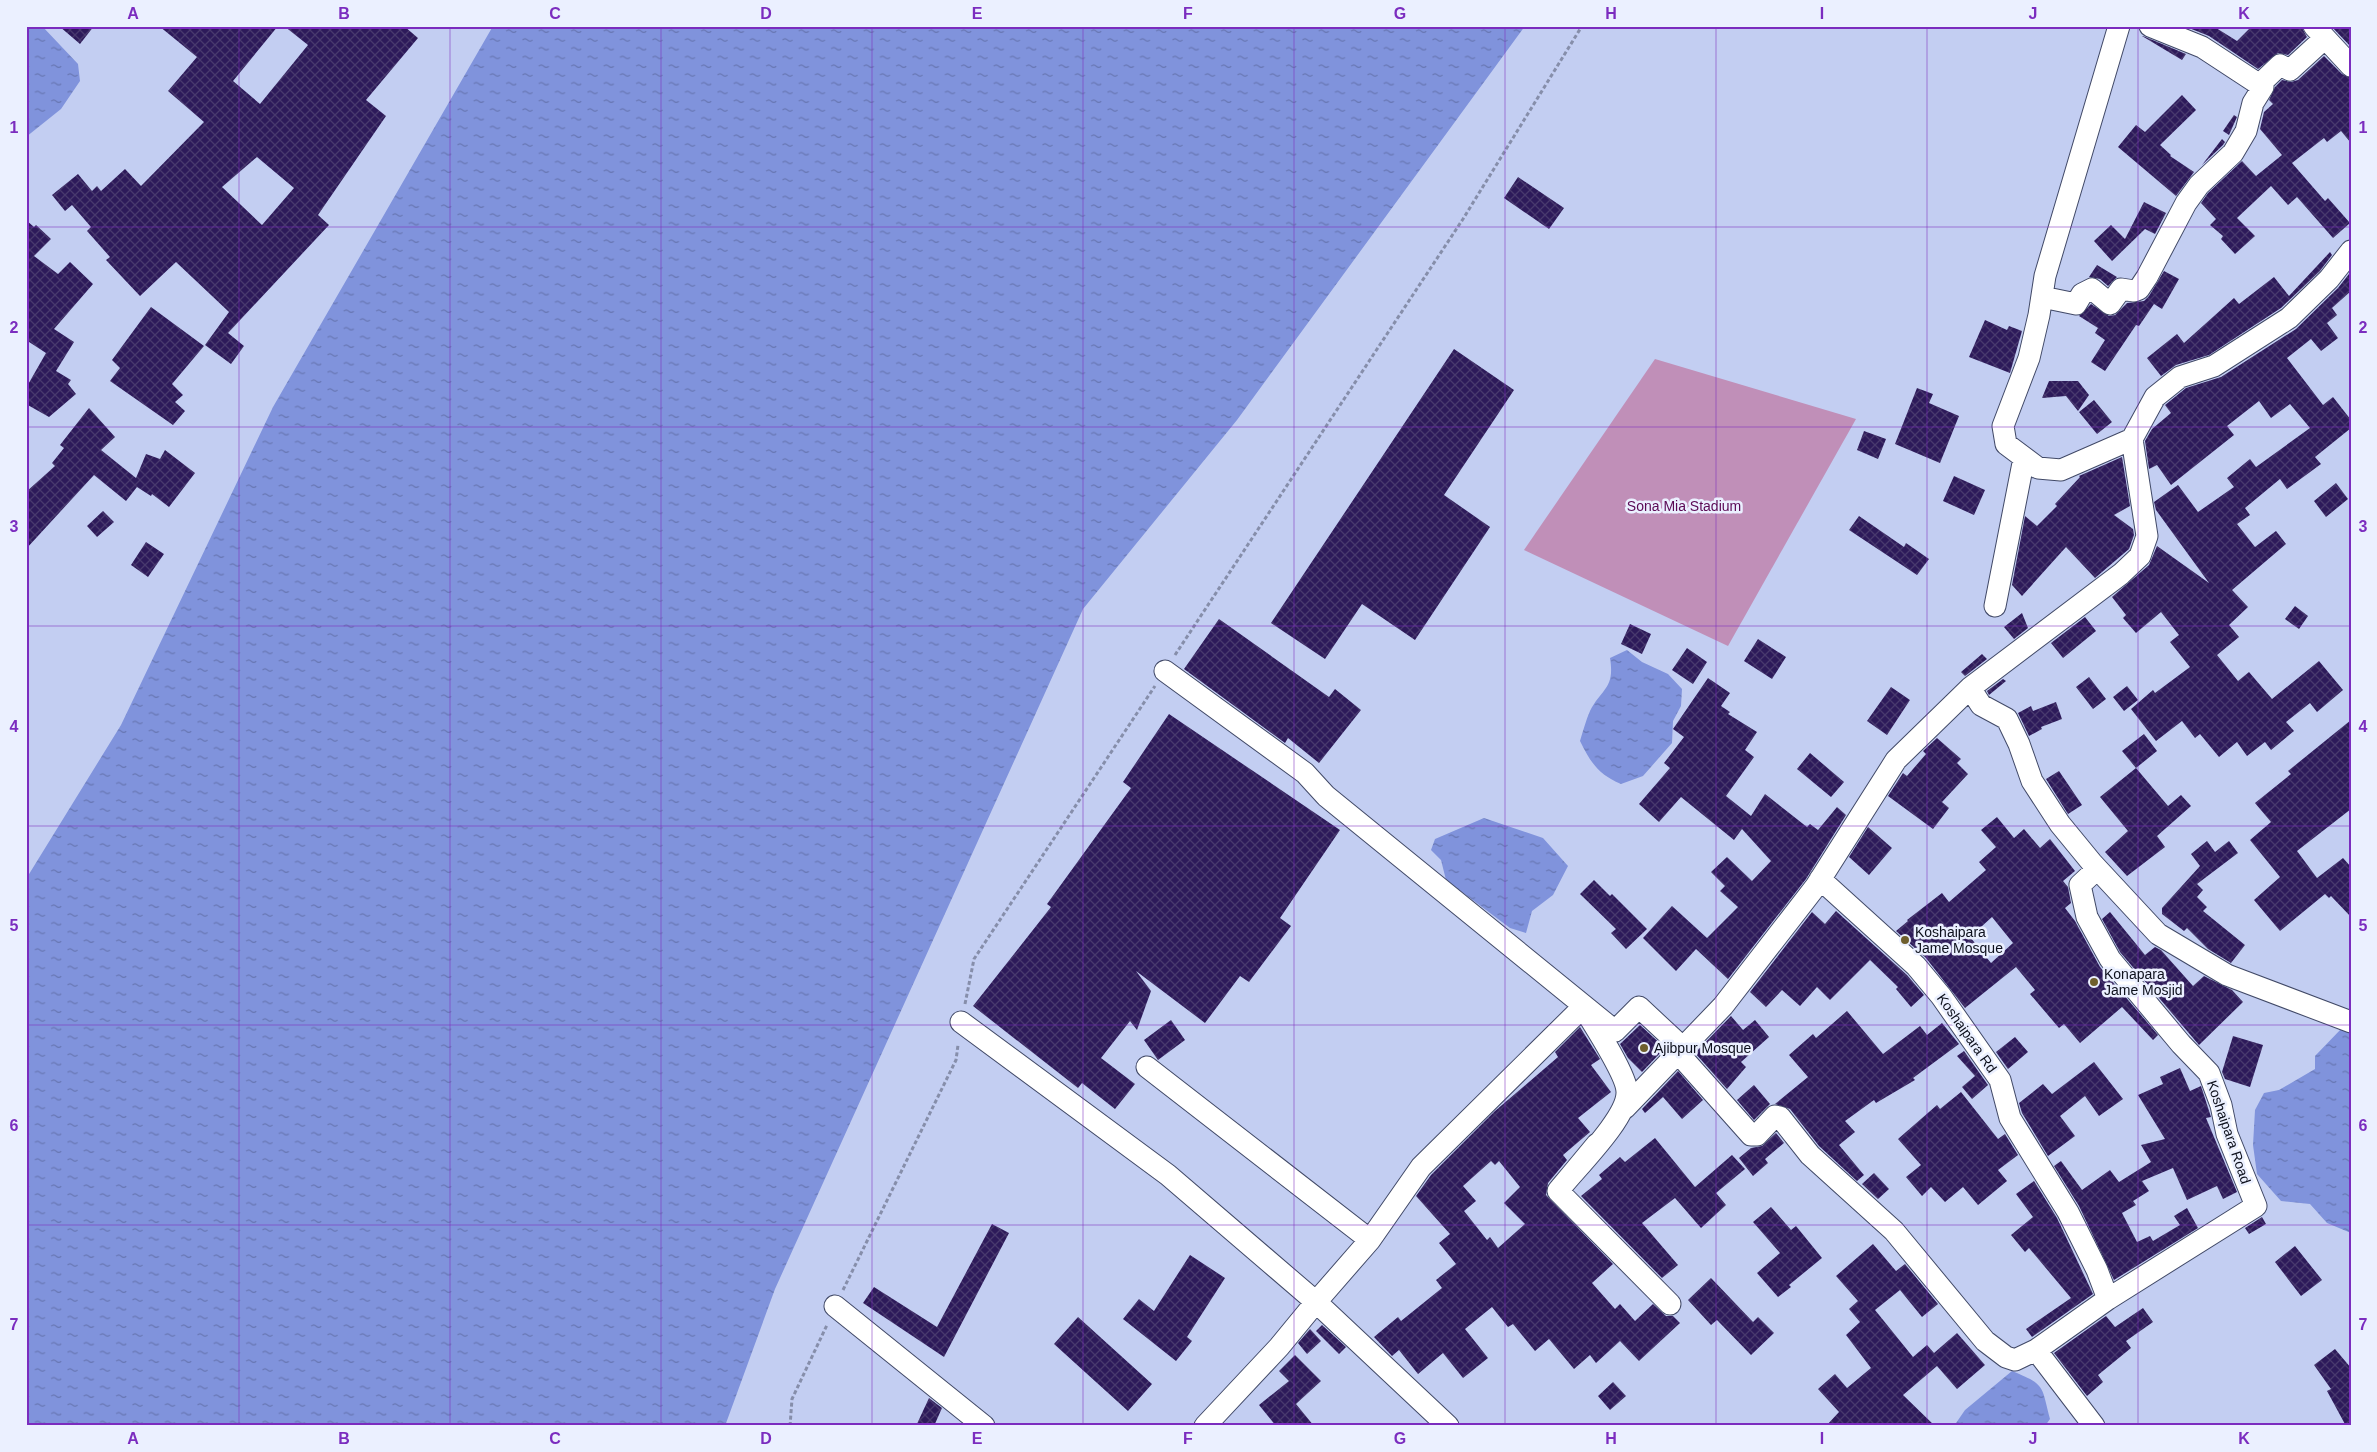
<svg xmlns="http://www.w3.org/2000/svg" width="2377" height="1452" viewBox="0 0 2377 1452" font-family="Arial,sans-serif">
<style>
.green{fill:#c08fb8}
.water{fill:url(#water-ripples)}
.building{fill:url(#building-cross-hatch);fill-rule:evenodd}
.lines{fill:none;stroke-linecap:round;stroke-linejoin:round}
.minor-casing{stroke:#414967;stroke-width:23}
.path{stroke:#868eaa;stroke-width:3;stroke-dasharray:4 2.5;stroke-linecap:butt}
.minor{stroke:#fff;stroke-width:21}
.grid{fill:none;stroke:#7b2cbf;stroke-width:1;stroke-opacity:0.55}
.poi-dot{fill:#6f5f2d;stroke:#ebf0ff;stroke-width:2}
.labels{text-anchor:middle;stroke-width:5;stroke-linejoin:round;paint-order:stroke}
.park-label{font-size:14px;fill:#5a0854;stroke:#ebf0ff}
.poi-label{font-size:14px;fill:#0c0f1b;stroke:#ebf0ff;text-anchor:start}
.street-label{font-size:14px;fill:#0c0f1b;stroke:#ebf0ff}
.neatline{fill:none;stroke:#7b2cbf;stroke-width:2}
.grid-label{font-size:16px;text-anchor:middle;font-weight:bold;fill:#7b2cbf}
</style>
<defs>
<pattern id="water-ripples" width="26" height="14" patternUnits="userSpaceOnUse" patternTransform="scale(1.25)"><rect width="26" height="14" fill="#8093dc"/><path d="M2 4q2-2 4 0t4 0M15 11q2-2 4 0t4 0" fill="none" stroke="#6776b2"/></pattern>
<pattern id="building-cross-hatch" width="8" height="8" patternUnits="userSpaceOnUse" patternTransform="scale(1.25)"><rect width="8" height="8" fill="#2d1a5a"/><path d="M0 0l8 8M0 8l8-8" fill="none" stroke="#48396d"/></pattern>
</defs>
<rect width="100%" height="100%" fill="#c3cef2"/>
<path class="green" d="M1655 359 1856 419 1728 646 1524 550Z"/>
<path class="water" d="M26 26H42L78 64 80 81 61 109 26 137Z
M493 26H1525L1237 420 1083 609 775 1289 725 1426H26V879L121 725 273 407Z
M1627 650 1642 662 1668 674 1682 689 1681 706 1673 721 1672 743 1643 776 1621 784C1598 774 1591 763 1580 741 1583 731 1586 720 1590 711 1602 688 1615 689 1610 658Z
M1484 818 1543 838 1568 866 1553 895 1532 911 1526 933 1510 928 1446 880 1441 860 1431 850 1435 839Z
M2342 1028 2351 1031V1233L2327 1223 2310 1204 2281 1201 2257 1174 2253 1145 2255 1110 2264 1093 2279 1090 2315 1069V1056Z
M2012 1371C2046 1385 2041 1385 2050 1419L2045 1426H1954L1965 1410Z"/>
<path class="building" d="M59 26H94L80 44Z
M159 26H278L233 81 260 104 308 45 284 26H404L418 38 366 100 386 116 318 215 329 225 228 333 244 346 231 364 205 345 229 312 176 262 140 296 106 260 110 257 87 231 91 227 72 205 65 211 52 195 78 174 92 191 97 186 101 191 125 169 141 186 204 122 168 91 197 57ZM257 157 294 188 262 225 222 187Z
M2184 26H2213L2237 41 2252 26H2301L2307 37 2288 55 2278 53 2258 69 2209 36Z
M2331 26H2351V47Z
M2142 36H2143L2186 54 2182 60Z
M2324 56 2342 74 2351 78V143L2341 131 2327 142 2324 138 2292 163 2325 201 2328 198 2350 223 2333 238 2297 197 2288 205 2271 186 2237 218 2255 236 2235 254 2221 239 2223 236 2210 225 2216 219 2201 203 2208 193 2242 161 2256 176 2282 155 2260 129 2264 112 2273 104 2269 100 2275 87 2282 80 2291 82 2298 80Z
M2182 95 2196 110 2160 145 2171 155 2170 156 2194 172 2176 196 2118 147 2136 125 2145 132Z
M2234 115 2237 117 2229 135 2223 131Z
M2222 139 2225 142 2223 145 2202 165Z
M1518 177 1564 208 1549 229 1504 198Z
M2144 202 2166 213 2155 234 2145 229 2112 261 2094 241 2111 225 2125 239Z
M26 220 34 227 36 225 51 239 34 256 58 274 70 262 93 284 54 329 74 342 56 371 71 380 68 384 76 394 49 417 26 404V388L46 353 26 340Z
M2330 252 2332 255 2320 271 2281 308 2209 355 2176 365 2161 376 2147 358 2177 334 2184 343 2234 298 2239 304 2274 277 2289 296Z
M2097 265 2117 277 2108 286 2100 279 2089 277Z
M2164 271 2179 279 2162 309 2154 304 2139 326 2136 325 2105 371 2091 362 2105 340 2095 333 2098 328 2079 316 2091 304 2109 316 2115 315 2127 303 2144 301 2149 296Z
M2349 274 2351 291 2332 308 2337 315 2327 323 2338 338 2321 351 2311 339 2287 358 2323 405 2333 397 2351 420V428L2315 457 2321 464 2287 489 2280 479 2245 508 2250 515 2237 524 2255 547 2276 531 2286 544 2232 590 2248 607 2229 625 2239 637 2217 655 2238 681 2249 672 2272 699 2319 661 2343 690 2317 712 2310 703 2286 722 2294 731 2271 750 2265 742 2247 756 2237 742 2219 757 2200 734 2195 738 2182 721 2156 741 2131 709 2153 690 2155 693 2190 667 2170 642 2179 635 2161 612 2136 633 2123 618 2126 615 2112 597 2149 565 2157 546 2209 583 2156 510 2154 502 2178 485 2198 512 2234 487 2227 478 2250 459 2256 467 2310 428 2290 404 2271 418 2259 401 2227 426 2234 435 2171 485 2157 465 2149 469 2145 441 2152 429 2171 413 2165 405 2186 388 2221 377 2296 329 2338 288Z
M151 307 204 346 172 384 183 395 175 402 185 411 173 425 110 381 120 368 112 360Z
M1985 320 2007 330 2009 326 2022 331 2010 373 1969 357Z
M1454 349 1514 390 1444 495 1490 527 1415 640 1362 604 1325 659 1271 623Z
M2049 381H2078L2089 395 2078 411 2066 396 2042 398Z
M1917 388 1933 394 1929 403 1959 416 1940 463 1895 444Z
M2094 400 2112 422 2097 434 2079 412Z
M89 408 115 437 101 450 136 478 146 454 160 459 165 450 195 473 169 507 152 494 151 496 137 487 126 501 94 475 26 549V492L55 466 52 463 64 448 60 445Z
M1864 431 1886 439 1878 459 1857 450Z
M2122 457 2130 506 2114 515 2133 529 2134 535 2129 549 2095 578 2066 547 2022 596 2012 585 2025 516 2037 526 2057 506 2055 504 2080 477 2079 476Z
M1954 476 1985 490 1974 515 1943 501Z
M2336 483 2348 499 2326 517 2314 501Z
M103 511 114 522 97 537 87 526Z
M1859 516 1904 547 1906 543 1929 559 1917 575 1849 530Z
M146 542 164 554 148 577 131 565Z
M2295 606 2308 616 2299 629 2285 619Z
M2022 613 2028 628 2014 639 2004 627Z
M2085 617 2096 631 2063 658 2051 643Z
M1219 619 1329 697 1335 689 1361 710 1319 763 1288 738 1285 743 1184 669Z
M1630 624 1651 634 1642 654 1621 644Z
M1758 639 1786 657 1772 679 1744 661Z
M1687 648 1707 662 1693 684 1672 670Z
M1982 654 1987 659 1965 676 1961 672Z
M2089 677 2106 699 2093 709 2076 687Z
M1708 678 1730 693 1721 706 1730 712 1728 714 1757 732 1745 750 1754 757 1726 796 1751 816 1765 794 1807 827 1810 824 1818 830 1837 807 1846 815 1806 879 1728 979 1696 949 1676 971 1643 938 1672 906 1707 938 1738 907 1720 891 1725 886 1711 872 1727 857 1752 881 1771 861 1742 829 1734 840 1681 797 1659 822 1639 804 1670 768 1664 763 1684 737 1673 729Z
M2003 679 2006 681 1989 695 1987 691Z
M2127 686 2138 700 2124 711 2113 697Z
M1891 687 1910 700 1887 735 1867 721Z
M2056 702 2062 719 2041 727 2042 729 2029 736 2018 713 2031 706 2033 711Z
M1169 714 1340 830 1280 918 1291 926 1249 982 1240 976 1205 1023 1136 971 1151 991 1137 1030 1130 1021 1101 1058 1135 1084 1115 1109 1082 1083 1078 1088 973 1006 1051 907 1047 904 1131 788 1123 782Z
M2351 720V809L2297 851 2317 878 2343 858 2351 867V917L2331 896 2329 898 2325 894 2280 931 2254 900 2280 877 2250 840 2271 822 2255 803 2291 774 2288 771Z
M2144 734 2157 751 2136 768 2122 751Z
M1937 738 1961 759 1957 763 1968 774 1942 802 1949 808 1933 829 1888 796 1903 773 1907 776 1926 754 1923 751Z
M1810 753 1844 782 1831 797 1797 769Z
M2136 768 2168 806 2181 795 2191 806 2157 836 2165 847 2127 876 2105 852 2128 831 2100 797Z
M2059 771 2082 805 2068 814 2046 779Z
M1997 817 2014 838 2024 829 2040 848 2050 839 2075 871 2063 881 2068 887 2071 903 2065 908 2075 921 2100 967 2158 1035 2153 1040 2122 1007 2080 1043 2064 1024 2059 1028 2030 994 2035 990 2016 967 1965 1008 1926 958 1896 931 1908 921 1907 920 1942 893 1949 902 1986 870 1979 862 1996 847 1981 830ZM1992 917 2013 943 1991 963 1970 937Z
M1868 827 1892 848 1869 875 1849 857Z
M2207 841 2215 852 2229 841 2238 853 2197 884 2203 890 2197 897 2207 907 2203 911 2245 945 2231 963 2208 949 2187 928 2184 931 2162 914V908L2200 866 2191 854Z
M1594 880 1610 896 1612 894 1647 929 1626 949 1611 933 1616 929 1580 894Z
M1836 911 1907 975 1924 995 1911 1007 1896 989 1898 987 1870 960 1830 1000 1817 987 1800 1006 1782 990 1766 1007 1750 992 1812 912 1825 924Z
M2110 912 2145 955 2155 947 2161 950 2193 986 2204 976 2232 990 2243 1002 2199 1045 2120 952 2102 919Z
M1847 1011 1883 1054 1920 1026 1927 1035 1942 1023 1959 1044 1913 1078 1915 1080 1876 1103 1874 1100 1845 1121 1855 1132 1839 1145 1864 1175 1857 1181 1819 1146 1790 1109 1775 1104 1808 1077 1789 1055 1813 1034 1816 1038Z
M1731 1016 1743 1030 1755 1020 1769 1037 1741 1062 1746 1067 1727 1089 1695 1053Z
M1171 1020 1185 1040 1158 1060 1144 1040Z
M1640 1025 1665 1048 1642 1072 1628 1058 1620 1044Z
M1580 1027 1600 1059 1591 1065 1611 1092 1578 1118 1590 1132 1563 1155 1567 1160 1548 1183 1546 1195 1613 1264 1592 1283 1615 1309 1620 1304 1635 1321 1653 1304 1666 1316H1673L1680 1323 1639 1361 1620 1341 1596 1363 1590 1355 1574 1369 1549 1339 1535 1351 1513 1324 1508 1327 1492 1307 1465 1329 1488 1358 1463 1378 1443 1353 1418 1374 1399 1350 1392 1356 1374 1337 1398 1317 1401 1321 1442 1288 1436 1280 1456 1264 1439 1243 1450 1234 1416 1196 1431 1175 1495 1111 1558 1057 1555 1052ZM1491 1161 1495 1165 1499 1161 1520 1187 1504 1203 1525 1224 1498 1248 1490 1237 1487 1240 1464 1211 1476 1201 1463 1186Z
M2233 1036 2263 1045 2250 1087 2225 1079 2222 1072Z
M2015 1037 2028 1052 2008 1069 1996 1052Z
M1964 1051 1988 1085 1972 1099 1962 1087 1975 1076 1957 1056Z
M2094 1062 2123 1099 2099 1116 2085 1096 2060 1116 2075 1136 2048 1156 2022 1113 2019 1103 2043 1084 2052 1094Z
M2180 1068 2190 1091 2201 1086 2211 1117 2206 1118 2237 1192 2223 1199 2217 1186 2187 1200 2173 1168 2142 1181 2149 1191 2133 1201 2136 1205 2122 1213 2137 1242 2150 1236 2153 1241 2180 1225 2174 1216 2187 1208 2198 1228 2114 1280 2079 1206 2054 1166 2061 1161 2082 1190 2110 1170 2119 1182 2151 1162 2141 1145 2165 1139 2138 1095 2163 1084 2160 1077Z
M1678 1071 1703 1100 1682 1119 1663 1097 1645 1113 1642 1109Z
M1754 1085 1770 1104 1754 1120 1737 1100Z
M1961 1092 1998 1139 2005 1134 2018 1155 1998 1170 2007 1181 1978 1205 1963 1187 1945 1202 1931 1187 1922 1196 1906 1177 1921 1165 1898 1139 1937 1105 1940 1109Z
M1776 1133 1784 1143 1765 1159 1768 1163 1753 1176 1739 1158 1751 1148 1762 1146Z
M1655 1138 1695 1187 1732 1155 1745 1169 1716 1193 1726 1205 1701 1228 1675 1198 1642 1223 1678 1265 1662 1278 1581 1196 1602 1179 1599 1175 1620 1157 1625 1162Z
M1874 1173 1889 1189 1878 1199 1862 1184Z
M2034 1181 2057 1218 2093 1294 2032 1337 2026 1329 2071 1298 2029 1248 2025 1252 2011 1235 2033 1217 2016 1194Z
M1771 1207 1791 1230 1796 1226 1822 1258 1789 1285 1791 1287 1778 1297 1757 1273 1780 1253 1753 1222Z
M2262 1217 2266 1224 2249 1234 2245 1228Z
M992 1224 1009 1233 944 1357 863 1303 874 1287 937 1327Z
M1873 1244 1896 1271 1905 1264 1938 1304 1922 1317 1900 1290 1875 1310 1913 1357 1927 1345 1934 1353 1957 1333 1985 1365 1957 1389 1937 1366 1903 1395 1935 1426H1826L1839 1412 1818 1389 1835 1374 1847 1388 1871 1368 1846 1335 1860 1322 1849 1309 1858 1301 1836 1276Z
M2295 1246 2322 1280 2301 1296 2275 1262Z
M1190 1255 1225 1278 1187 1337 1192 1341 1176 1361 1123 1319 1139 1299 1154 1311Z
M1711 1278 1753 1322 1758 1317 1774 1333 1751 1355 1717 1320 1711 1325 1688 1300Z
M2143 1308 2153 1322 2126 1341 2131 1348 2098 1375 2103 1382 2087 1396 2054 1353 2106 1316 2115 1327Z
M1078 1317 1152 1384 1128 1411 1054 1344Z
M1322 1325 1346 1347 1339 1354 1316 1331Z
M1310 1329 1321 1341 1307 1354 1298 1343Z
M2335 1349 2351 1368V1426H2346L2327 1391 2331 1389 2314 1365Z
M1295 1355 1321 1381 1296 1404 1314 1426H1276L1259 1405 1289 1381 1279 1371Z
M1613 1382 1626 1396 1610 1410 1598 1396Z
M929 1398 942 1408 934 1426H916Z"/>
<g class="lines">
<defs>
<path id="minor" d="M2119 26 2045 276 2039 315 2029 358 2003 426 2006 444 2038 468 2061 470 2132 439 2155 397 2180 377 2214 366 2289 318 2329 279 2351 251
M2150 26 2202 47 2263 87
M2314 26 2351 66
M2042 297 2076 304 2082 294 2092 289 2110 304 2121 289 2134 291 2139 289 2147 277 2186 203 2199 185 2233 153 2246 131 2253 103 2263 87 2260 84 2280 65 2290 70 2325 38
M1995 606 2024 458
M1165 671 1305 773 1326 796 1615 1031 1639 1007 1683 1048
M1970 688 1981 705 2007 719 2019 744 2032 781 2060 824 2092 863 2158 934 2227 975 2351 1022
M1820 879 1916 966 1941 996 2000 1080 2010 1118 2068 1212 2097 1270 2108 1299
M961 1022 1168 1175 1316 1302 1279 1347 1205 1426
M1678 1053 1751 1135H1757L1775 1116 1780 1117 1810 1155 1894 1231 1985 1341 2006 1357 2015 1360 2036 1350
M1147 1067 1370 1240
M1625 1108 1723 1006 1816 886 1896 760 1970 688 2121 574 2140 556 2147 536 2132 439
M1558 1191 1670 1304
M835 1306 984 1426
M1448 1426 1316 1302 1370 1240 1421 1167 1583 1007C1593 1023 1627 1076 1627 1092 1628 1118 1575 1169 1558 1191L1597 1144
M2094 1426 2036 1350 2108 1299 2256 1206 2227 1134 2221 1105 2209 1073 2181 1044 2110 959 2087 917 2080 885 2097 869"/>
</defs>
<use href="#minor" class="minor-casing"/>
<path class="path" d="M1175 655 1463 219 1582 26
M965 1004 974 959 1155 686
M843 1290 956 1060 958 1045
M790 1426 792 1399 827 1325"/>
<use href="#minor" class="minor"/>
</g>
<path class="grid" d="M239 26V1426M450 26V1426M661 26V1426M872 26V1426M1083 26V1426M1294 26V1426M1505 26V1426M1716 26V1426M1927 26V1426M2138 26V1426M26 227H2351M26 427H2351M26 626H2351M26 826H2351M26 1025H2351M26 1225H2351"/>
<g class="poi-dot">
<circle cx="1905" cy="940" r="5"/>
<circle cx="2094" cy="982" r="5"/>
<circle cx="1644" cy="1048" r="5"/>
</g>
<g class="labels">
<g class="park-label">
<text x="1684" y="511">Sona Mia Stadium</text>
</g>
<g class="poi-label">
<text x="1915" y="937">Koshaipara<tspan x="1915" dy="16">Jame Mosque</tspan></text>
<text x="2104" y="979">Konapara<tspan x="2104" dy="16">Jame Mosjid</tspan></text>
<text x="1654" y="1053">Ajibpur Mosque</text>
</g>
<g class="street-label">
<text transform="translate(1967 1033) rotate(55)" y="5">Koshaipara Rd</text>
<text transform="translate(2229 1132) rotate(71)" y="5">Koshaipara Road</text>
</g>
</g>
<rect width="2377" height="1452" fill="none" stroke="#ebf0ff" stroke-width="55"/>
<rect x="28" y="28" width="2322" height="1396" class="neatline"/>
<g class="grid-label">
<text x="133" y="19">A</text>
<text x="344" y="19">B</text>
<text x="555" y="19">C</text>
<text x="766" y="19">D</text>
<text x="977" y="19">E</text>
<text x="1188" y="19">F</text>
<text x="1400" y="19">G</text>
<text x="1611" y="19">H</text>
<text x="1822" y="19">I</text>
<text x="2033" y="19">J</text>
<text x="2244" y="19">K</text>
<text x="14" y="133">1</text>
<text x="2363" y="133">1</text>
<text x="14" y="333">2</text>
<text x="2363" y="333">2</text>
<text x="14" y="532">3</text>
<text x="2363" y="532">3</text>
<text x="14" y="732">4</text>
<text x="2363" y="732">4</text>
<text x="14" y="931">5</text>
<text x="2363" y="931">5</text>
<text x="14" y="1131">6</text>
<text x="2363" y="1131">6</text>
<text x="14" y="1330">7</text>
<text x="2363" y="1330">7</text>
<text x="133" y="1444">A</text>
<text x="344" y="1444">B</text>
<text x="555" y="1444">C</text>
<text x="766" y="1444">D</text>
<text x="977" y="1444">E</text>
<text x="1188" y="1444">F</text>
<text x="1400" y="1444">G</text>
<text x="1611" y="1444">H</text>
<text x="1822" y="1444">I</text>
<text x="2033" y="1444">J</text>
<text x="2244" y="1444">K</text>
</g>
</svg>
